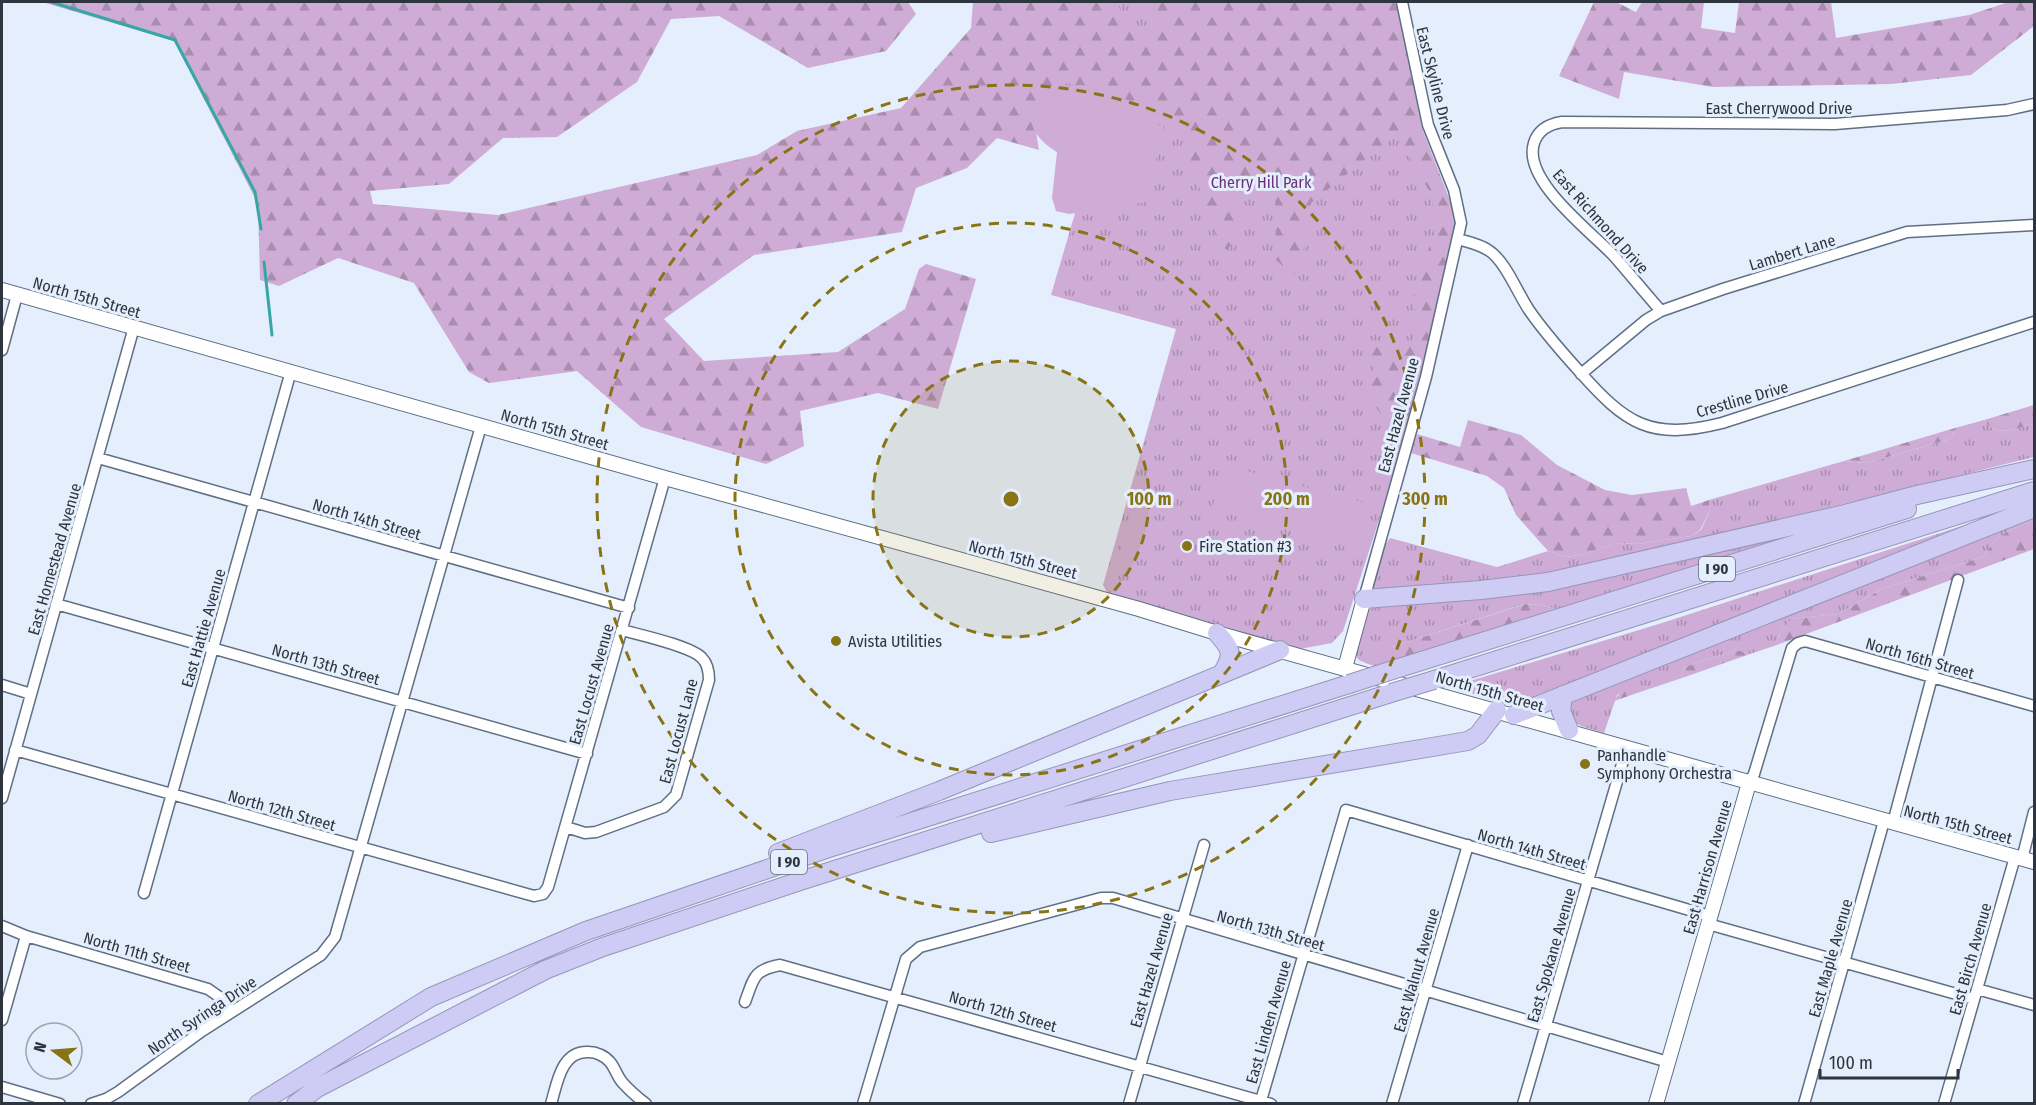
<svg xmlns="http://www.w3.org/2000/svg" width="2036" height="1105" viewBox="0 0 2036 1105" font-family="'Fira Sans Condensed',sans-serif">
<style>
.grass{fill:url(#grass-tufts)}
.forest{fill:url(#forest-firs)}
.garden{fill:#ceacd5}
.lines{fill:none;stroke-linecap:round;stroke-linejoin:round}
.stream{stroke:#36a7a3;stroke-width:3}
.street-casing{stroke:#5f6f84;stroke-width:13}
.secondary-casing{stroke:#5f6f84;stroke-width:16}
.highway-casing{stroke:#9696b5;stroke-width:20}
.street{stroke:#fff;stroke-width:10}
.secondary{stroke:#fff;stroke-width:14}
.highway{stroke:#cecbf5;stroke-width:18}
.highway-bridge-casing{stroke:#9696b5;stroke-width:20;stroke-linecap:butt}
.highway-bridge{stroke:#cecbf5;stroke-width:18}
.ring{fill:none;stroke:#887315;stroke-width:3;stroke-dasharray:10 8}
.poi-dot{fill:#887315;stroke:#e4eefd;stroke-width:2}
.labels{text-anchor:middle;stroke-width:6;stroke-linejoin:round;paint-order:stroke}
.shield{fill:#e4eefd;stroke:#656c77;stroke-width:1.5}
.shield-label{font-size:15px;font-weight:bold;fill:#2e353e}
.street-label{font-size:16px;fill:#2e353e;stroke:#e4eefd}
.park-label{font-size:16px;fill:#6a3077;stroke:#e4eefd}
.poi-label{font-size:16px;fill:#2e353e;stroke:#e4eefd;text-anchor:start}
.centre{fill:#887315;stroke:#e4eefd;stroke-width:3}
.ring-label{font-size:18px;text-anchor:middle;font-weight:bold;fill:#887315;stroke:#e4eefd;stroke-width:6;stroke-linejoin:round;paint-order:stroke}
</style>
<defs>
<pattern id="grass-tufts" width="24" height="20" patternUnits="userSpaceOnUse" patternTransform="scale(1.5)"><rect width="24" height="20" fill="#ceacd5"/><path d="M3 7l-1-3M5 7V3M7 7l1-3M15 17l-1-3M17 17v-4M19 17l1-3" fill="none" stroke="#a88dae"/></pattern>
<pattern id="forest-firs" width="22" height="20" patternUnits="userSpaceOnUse" patternTransform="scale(1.5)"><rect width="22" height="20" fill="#ceacd5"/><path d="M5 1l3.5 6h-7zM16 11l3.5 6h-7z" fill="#a88dae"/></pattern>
</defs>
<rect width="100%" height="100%" fill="#e4eefd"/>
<path class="grass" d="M1075 2H1398L1422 129 1454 211 1423 366 1382 511 1343 631 1332 643 1300 649 1107 592 1103 585 1176 329 1051 295 1098 135 1042 117Z
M1984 420C1997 439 2015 428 2034 424V457L1585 568 1497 582 1371 590 1384 546 1390 538 1497 567 1548 551 1566 557 1585 554 1615 543 1638 544 1691 536 1701 530 1710 510 1709 500 1844 461 1867 463 1947 440 1953 435 1955 428Z
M2034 514V520C2010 530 1998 533 1983 557L1882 589 1838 614 1792 619 1782 630 1774 646 1750 654 1737 650 1684 667 1682 678 1649 689 1641 685 1617 695 1604 733 1581 726 1570 719V700Z
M1974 522 1968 527 1516 707 1450 687 1662 623Z
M1795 535 1556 609 1542 605 1524 604 1392 647 1377 667C1372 665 1364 663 1359 660 1349 652 1364 620 1367 610L1384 604Z"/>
<path class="forest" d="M42 2H908L916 14 886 51 808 68 719 16 671 19 637 82 557 137 503 138 449 184 370 191 373 204 498 215 757 155 797 131 901 108 971 28 973 2H1116L1144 48 1153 36 1154 2H1398L1422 129 1454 211 1456 226 1423 366 1409 417 1401 423C1382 421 1375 407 1367 392L1375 366 1360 360C1374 335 1389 345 1411 343L1417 327 1413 298 1418 275 1434 235 1432 196 1397 134 1311 203 1301 266 1293 274 1276 260 1275 183 1251 181 1235 198 1239 235 1227 250 1218 242 1175 117 1067 83C1028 110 1032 104 1039 150L997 138 967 168 916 188 902 232 754 255 664 319 704 361 838 352 905 309 919 269 926 264 976 279 938 409 878 393 800 411 804 446 766 464 641 427 577 371 489 383 469 372 414 283 338 258 279 286 260 280 258 204 174 41Z
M1594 2H1616L1636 12 1642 2H1704L1701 28 1735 33 1739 2H1831L1836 38 1969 15 2009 2H2034V26L1971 75 1891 84 1713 87 1624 72 1619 99 1559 76Z
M2034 405V424C2015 428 1997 439 1984 420Z
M1468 420 1521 435 1557 465 1605 490 1632 495 1686 488 1691 506 1709 500 1710 510 1700 530 1691 536 1638 544 1615 543 1585 554 1566 557 1548 551 1516 515 1504 488 1487 476 1411 453 1417 434 1460 447Z
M1955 428 1953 435 1947 440 1867 463 1844 461Z
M2034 520V549L1774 646 1782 630 1791 619 1838 614 1882 589 1983 557C1998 533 2010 530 2034 520Z
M1525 604 1542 605 1556 609 1377 667 1382 654 1392 647Z
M1737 650 1750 654 1682 678 1684 667Z
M1641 685 1649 689 1614 701C1620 690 1630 689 1641 685Z"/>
<path class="garden" d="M1082 85 1146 106 1148 121 1164 127 1155 163 1153 201 1069 214 1056 211 1052 198 1057 152C1038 141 1021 120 1037 98 1047 86 1068 86 1082 85Z
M1224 465 1373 505 1361 550 1212 509Z
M1131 510 1154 516 1142 558 1120 552Z"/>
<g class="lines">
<path class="stream" d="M51 2 175 40 255 192 261 229
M264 262 272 335"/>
<defs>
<path id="street" d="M1458 239C1468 242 1479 244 1488 250 1505 260 1518 294 1529 310 1544 332 1561 351 1579 371 1626 424 1650 441 1722 423L2034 322
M1661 311C1645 293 1629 273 1613 255 1590 231 1522 180 1534 143 1538 130 1549 124 1562 122L1835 124 2007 110 2034 104
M2 350 17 295
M1581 374 1646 320 1661 311 1723 289 1907 232 2034 225
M98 458 629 608
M1364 599 1426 377 1461 223 1454 190 1428 125 1402 2
M56 604 587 754
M2 685 31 694
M15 750 534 896 543 894 548 887 665 478
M1749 783 1754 774 1792 648 1798 643 1805 641 2034 706
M2 798 134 327
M1893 823 1958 580
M566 827 585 833 596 832 664 807 676 795 709 680C709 672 708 664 702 658 691 646 640 635 622 630
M2022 859 2034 812
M144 893 291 371
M1708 924 1974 999
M2 926 26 936 208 989 221 998 231 1012
M1977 989 2034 1005
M745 1002C754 978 753 970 780 965L1271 1104
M2 1020 26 936
M2 1087 60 1104
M91 1104 106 1099 118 1092 202 1031 321 955 335 937 481 426
M551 1104C557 1084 561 1050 589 1052 596 1052 605 1056 610 1062 615 1068 617 1076 622 1082 629 1090 637 1097 646 1104
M863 1104 906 959 920 947 1101 898H1113L1668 1062
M1129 1104 1204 845
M1260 1104 1346 810 1710 916
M1392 1104 1468 845
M1523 1104 1627 747
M1804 1104 1884 821
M1944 1104 2015 857"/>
<path id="secondary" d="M2 290 665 478 1139 609 1217 633 2034 862
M1345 668 1364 599
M1656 1104 1749 783"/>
<path id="highway" d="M1364 599 1481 590 1548 582 1845 514 1917 495 2034 469
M1217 633C1231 649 1234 653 1223 672
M1399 668 1907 509
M1434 680 2034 491
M1563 695 1561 711 1569 730
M1514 715 2034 508
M991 833 1170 791 1468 741 1478 735 1497 710
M778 853 939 791 1280 650
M258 1104 431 997 586 931 826 849 1349 684
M296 1104 317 1088 545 970 603 947 800 881 1391 693"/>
</defs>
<use href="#street" class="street-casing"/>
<use href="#secondary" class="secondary-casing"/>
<use href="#highway" class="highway-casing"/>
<use href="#street" class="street"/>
<use href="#secondary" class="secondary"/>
<use href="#highway" class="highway"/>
<defs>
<path id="highway-bridge" d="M1349 684 1399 668
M1391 693 1434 680"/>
</defs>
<use href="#highway-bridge" class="highway-bridge-casing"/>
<use href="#highway-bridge" class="highway-bridge"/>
</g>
<circle cx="1011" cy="499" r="138" fill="#887315" fill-opacity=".12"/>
<g class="ring">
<circle cx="1011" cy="499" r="138"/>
<circle cx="1011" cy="499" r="276"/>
<circle cx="1011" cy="499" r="414"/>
</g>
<g class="poi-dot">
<circle cx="1187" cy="546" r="6"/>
<circle cx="836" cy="641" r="6"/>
<circle cx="1585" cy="764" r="6"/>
</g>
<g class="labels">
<g class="shield">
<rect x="1699" y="557" width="36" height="24" rx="4.5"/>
<rect x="771" y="850" width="36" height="24" rx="4.5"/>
</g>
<g class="shield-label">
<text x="1717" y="574">I 90</text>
<text x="789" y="867">I 90</text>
</g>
<g class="street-label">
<text transform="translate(1436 83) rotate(76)" y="6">East Skyline Drive</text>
<text x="1779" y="114">East Cherrywood Drive</text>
<text transform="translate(1601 221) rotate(48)" y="6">East Richmond Drive</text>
<text transform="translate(1792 252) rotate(-17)" y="6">Lambert Lane</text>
<text transform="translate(87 297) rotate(16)" y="6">North 15th Street</text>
<text transform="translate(1742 399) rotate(-16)" y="6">Crestline Drive</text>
<text transform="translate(1398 415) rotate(-75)" y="6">East Hazel Avenue</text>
<text transform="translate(555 429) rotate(16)" y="6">North 15th Street</text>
<text transform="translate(367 519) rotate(16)" y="6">North 14th Street</text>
<text transform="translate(54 559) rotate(-74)" y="6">East Homestead Avenue</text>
<text transform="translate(1023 559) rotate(15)" y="6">North 15th Street</text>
<text transform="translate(203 628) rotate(-74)" y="6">East Hattie Avenue</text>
<text transform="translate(1920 658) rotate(16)" y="6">North 16th Street</text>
<text transform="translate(326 664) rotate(16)" y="6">North 13th Street</text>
<text transform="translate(591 684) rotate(-74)" y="6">East Locust Avenue</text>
<text transform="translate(1490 691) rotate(16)" y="6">North 15th Street</text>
<text transform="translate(678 731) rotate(-75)" y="6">East Locust Lane</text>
<text transform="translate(282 810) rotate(16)" y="6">North 12th Street</text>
<text transform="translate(1958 824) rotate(15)" y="6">North 15th Street</text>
<text transform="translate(1532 849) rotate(16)" y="6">North 14th Street</text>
<text transform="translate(1707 867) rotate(-74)" y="6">East Harrison Avenue</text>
<text transform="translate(1271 930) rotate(16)" y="6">North 13th Street</text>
<text transform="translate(137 952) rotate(16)" y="6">North 11th Street</text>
<text transform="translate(1551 955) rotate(-74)" y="6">East Spokane Avenue</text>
<text transform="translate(1830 958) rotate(-74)" y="6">East Maple Avenue</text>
<text transform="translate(1970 959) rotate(-74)" y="6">East Birch Avenue</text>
<text transform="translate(1151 970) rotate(-74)" y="6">East Hazel Avenue</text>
<text transform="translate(1416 970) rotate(-74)" y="6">East Walnut Avenue</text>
<text transform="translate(1003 1011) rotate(16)" y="6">North 12th Street</text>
<text transform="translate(202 1015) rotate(-34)" y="6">North Syringa Drive</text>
<text transform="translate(1268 1022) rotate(-74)" y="6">East Linden Avenue</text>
</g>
<g class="park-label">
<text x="1261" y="188">Cherry Hill Park</text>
</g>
<g class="poi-label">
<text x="1199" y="552">Fire Station #3</text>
<text x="848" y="647">Avista Utilities</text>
<text x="1597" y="761">Panhandle<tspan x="1597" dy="18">Symphony Orchestra</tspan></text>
</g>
</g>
<circle cx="1011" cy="499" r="9" class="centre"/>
<g class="ring-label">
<text x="1149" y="505">100 m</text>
<text x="1287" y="505">200 m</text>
<text x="1425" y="505">300 m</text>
</g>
<rect width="2036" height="1105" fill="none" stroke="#2e353e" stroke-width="6"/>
<g transform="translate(54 1051) rotate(286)"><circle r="28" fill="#e4eefd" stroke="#9ba4b1" stroke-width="1.5"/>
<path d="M0-4.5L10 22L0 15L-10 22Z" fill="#887315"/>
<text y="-9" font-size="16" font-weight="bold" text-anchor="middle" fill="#2e353e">N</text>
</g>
<path d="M1820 1069v9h138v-9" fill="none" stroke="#2e353e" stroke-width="3"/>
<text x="1829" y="1069" font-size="18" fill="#2e353e" stroke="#e4eefd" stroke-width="4.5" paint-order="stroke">100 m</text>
</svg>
